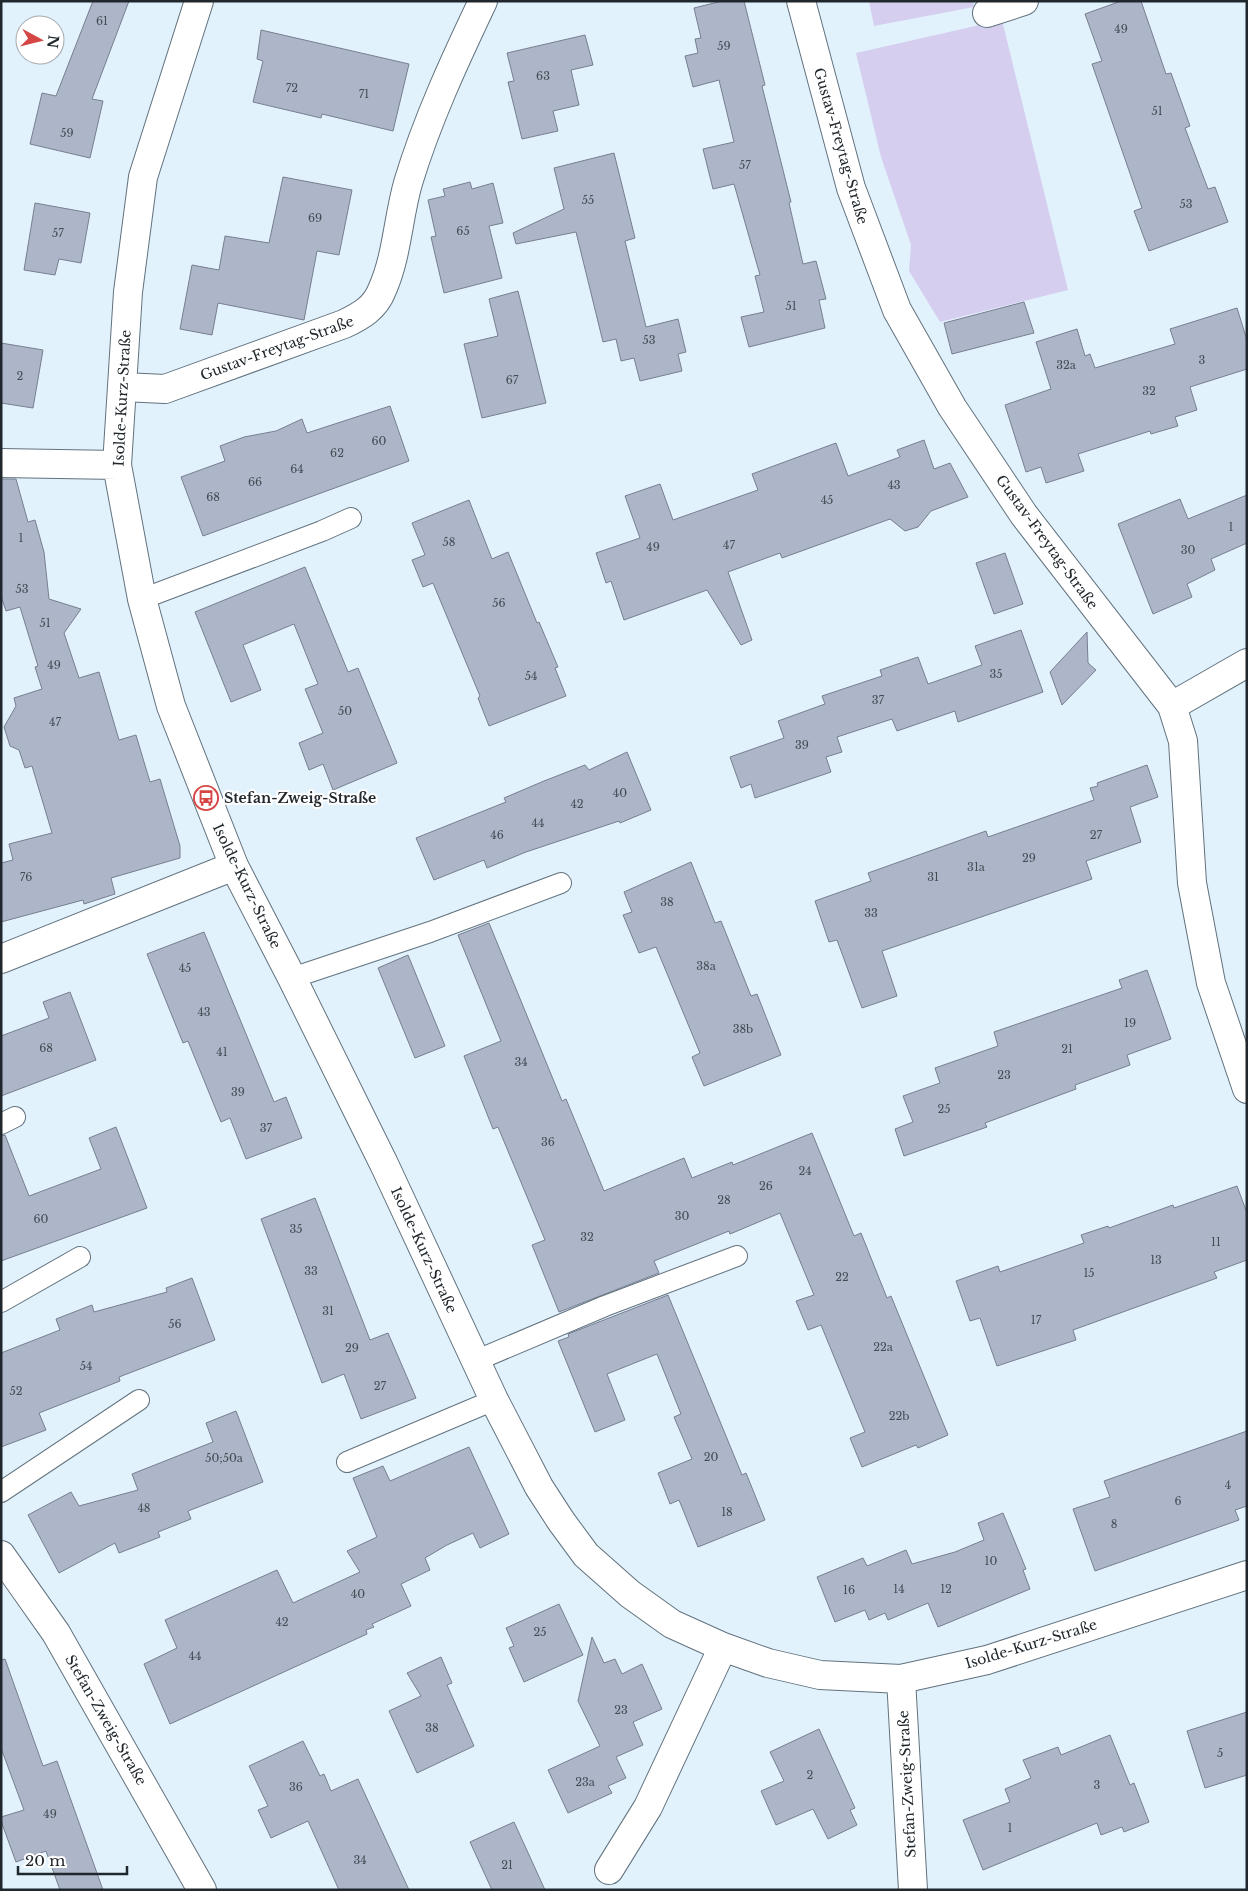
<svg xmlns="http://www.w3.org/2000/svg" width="1248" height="1891" viewBox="0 0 1248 1891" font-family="'Libre Baskerville',serif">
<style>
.green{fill:#d5ceef}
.building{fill:#adb5c8;stroke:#777e90}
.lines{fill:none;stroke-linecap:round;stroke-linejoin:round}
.lane-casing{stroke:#61727e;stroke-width:22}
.street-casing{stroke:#61727e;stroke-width:30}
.lane{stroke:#fff;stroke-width:20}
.street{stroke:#fff;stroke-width:28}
.labels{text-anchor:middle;stroke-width:4;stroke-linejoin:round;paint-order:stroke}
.number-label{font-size:11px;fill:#434b54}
.street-label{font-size:14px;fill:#20282d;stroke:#fff}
.poi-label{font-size:14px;font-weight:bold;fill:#20282d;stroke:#fff;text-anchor:start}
</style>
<rect width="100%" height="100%" fill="#e2f2fc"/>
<path class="green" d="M869 1H973L974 7 874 26Z
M1002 20 1068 290 940 322 909 271 911 245 881 157 856 53Z"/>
<path class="building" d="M93 1H129L92 99 103 101 90 158 30 144 42 93 56 96Z
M722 1H744L765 85 762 86 791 202 789 203 803 264 816 261 826 299 819 300 825 328 749 347 741 317 764 312 755 276 760 275 734 184 713 189 703 149 734 142 719 80 693 87 685 56 698 53 695 39 701 38 694 8Z
M1121 1H1141L1166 74 1171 73 1190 126 1185 128 1208 189 1215 187 1228 222 1149 251 1134 211 1142 208 1092 64 1102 61 1085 14Z
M261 30 409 64 393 131 322 114 321 118 253 102 263 61 257 59Z
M585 35 593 65 571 70 579 105 553 111 558 131 522 139 508 82 514 81 507 53Z
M614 153 635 238 625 241 646 327 678 319 686 352 678 354 682 371 640 381 634 358 621 361 616 339 603 342 576 232 516 244 513 233 564 209 554 168Z
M283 177 352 190 339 255 317 251 304 320 218 303 212 335 180 329 192 265 219 270 225 236 269 243Z
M470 182 472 189 493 183 503 223 489 226 502 278 444 293 431 237 436 236 428 200 445 196 443 189Z
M35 203 90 213 81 263 59 259 55 275 24 270Z
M518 291 546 403 482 418 464 344 498 336 489 299Z
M1024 302 1034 333 952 354 944 323Z
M1237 308 1247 340V369L1190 387 1197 410 1175 417 1178 426 1151 434 1150 431 1078 454 1084 471 1046 483 1041 467 1026 472 1005 405 1051 389 1036 342 1077 329 1085 356 1090 354 1095 368 1175 344 1170 329Z
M1 343 43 350 33 408 1 403Z
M390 406 409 461 203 536 181 477 225 461 220 446 244 437 276 431 302 419 307 433Z
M924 440 934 469 950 463 968 497 931 511 918 527 905 531 890 519 782 558 780 553 728 572 752 640 741 645 707 590 624 620 611 581 606 583 596 553 640 538 625 496 660 484 673 520 758 490 752 474 836 443 848 476 900 457 897 450Z
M1 479H16L28 522 35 520 44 552 49 599 81 609 64 633 79 678 99 672 119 740 136 735 150 782 160 779 180 846V858L111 878 115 894 84 904 83 900 1 922V863L13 860 9 844 52 833 32 766 25 768 19 750 10 746 4 727 16 706 14 698 42 689 35 667 38 666 20 607 6 611 1 596Z
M1247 495V543L1211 559 1215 570 1187 584 1192 597 1153 614 1118 524 1180 499 1188 519Z
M469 500 492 559 508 552 537 623 539 622 558 667 555 668 566 696 489 726 478 698 480 696 433 583 423 587 412 560 425 555 412 523Z
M1005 553 1023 604 994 614 976 563Z
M305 567 348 672 358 668 397 763 333 790 323 764 309 770 299 743 323 733 305 689 318 684 294 624 243 645 261 690 231 702 195 612Z
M1021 630 1043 692 958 722 955 711 897 731 892 719 837 737 842 752 826 757 831 772 755 798 751 784 741 788 730 757 784 738 778 721 825 704 822 696 882 676 880 670 918 657 928 684 982 665 975 646Z
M1087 632 1088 663 1096 670 1062 705 1050 672Z
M627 752 651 810 620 823 619 821 526 852 487 868 484 860 434 880 416 838 506 802 504 798 544 781 585 765 589 770Z
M1147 765 1158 797 1130 807 1141 842 1086 861 1092 879 882 951 897 996 862 1008 837 940 829 942 815 901 871 881 868 873 986 831 988 837 1094 800 1090 788 1098 786 1097 783Z
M691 862 715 923 721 921 751 996 757 994 781 1055 704 1086 692 1057 700 1053 656 947 639 953 623 915 632 912 624 892Z
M489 923 562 1101 566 1099 604 1191 684 1158 692 1178 732 1162 733 1165 812 1133 854 1236 861 1233 887 1298 891 1296 948 1435 918 1448 916 1445 862 1467 850 1438 865 1432 821 1325 808 1330 796 1301 814 1295 780 1213 730 1234 729 1231 654 1261 659 1273 559 1312 532 1245 545 1240 498 1127 493 1129 464 1056 501 1041 458 935Z
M204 932 274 1102 286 1097 302 1138 246 1159 230 1118 221 1122 188 1041 183 1043 147 954Z
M408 955 445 1046 415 1058 378 968Z
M1147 970 1171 1039 1127 1055 1130 1065 1075 1085 1076 1089 985 1123 987 1127 904 1156 895 1129 913 1122 903 1096 940 1083 935 1068 998 1046 994 1032 1122 988 1119 980Z
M70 992 96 1060 1 1096V1036L49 1018 43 1002Z
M116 1127 147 1208 1 1261V1136L5 1135 29 1196 101 1169 89 1138Z
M1237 1186 1247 1213V1260L1214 1272 1217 1278 1073 1330 1076 1340 997 1366 980 1318 970 1321 956 1281 998 1266 1000 1272 1084 1243 1081 1235 1108 1226 1109 1228 1173 1205 1174 1208Z
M315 1198 370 1340 388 1333 416 1398 361 1419 344 1374 322 1383 261 1219Z
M192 1278 215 1340 119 1377 120 1381 39 1413 46 1430 1 1447V1353L60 1330 56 1319 92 1305 94 1312 167 1292 166 1288Z
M668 1295 742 1475 746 1473 765 1520 698 1547 679 1500 670 1504 658 1473 692 1459 674 1417 681 1414 657 1354 607 1374 625 1420 595 1432 558 1341 569 1337 568 1334Z
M236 1411 263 1482 188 1511 191 1519 158 1532 160 1537 119 1553 115 1543 59 1573 28 1515 71 1492 79 1506 138 1490 132 1474 213 1442 206 1423Z
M1247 1431V1506L1235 1510 1239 1520 1095 1571 1073 1509 1110 1497 1104 1481Z
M469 1447 509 1534 480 1548 473 1533 447 1545 425 1558 430 1570 401 1584 411 1606 372 1624 374 1627 366 1630 367 1634 170 1724 144 1664 177 1648 165 1620 277 1570 293 1603 360 1572 347 1551 377 1537 353 1478 383 1466 390 1481Z
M1003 1513 1026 1569 1023 1570 1030 1589 938 1627 928 1603 888 1620 885 1613 869 1620 865 1610 835 1622 817 1577 863 1558 867 1566 906 1550 912 1564 955 1552 984 1540 978 1523Z
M559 1604 583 1655 524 1682 509 1648 514 1646 506 1628Z
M592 1637 604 1663 615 1659 622 1674 642 1664 662 1709 633 1722 643 1745 616 1757 626 1778 608 1786 612 1793 568 1813 548 1770 600 1746 578 1701Z
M441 1657 452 1683 447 1685 474 1746 417 1773 389 1711 421 1696 407 1673Z
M5 1659 43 1766 57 1761 103 1890H60L46 1851 16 1862 1 1821V1817L24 1810 1 1748V1660Z
M1247 1712V1775L1205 1788 1187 1731Z
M819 1729 855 1808 850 1810 857 1825 828 1839 813 1809 776 1825 761 1791 784 1781 770 1752Z
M1110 1735 1130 1785 1134 1783 1149 1822 1124 1832 1122 1827 1101 1835 1097 1823 983 1870 963 1820 1010 1802 1005 1789 1031 1778 1023 1760 1058 1747 1061 1755Z
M303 1741 320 1776 324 1774 331 1791 358 1779 409 1890H339L308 1821 271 1838 258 1810 268 1806 249 1766Z
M514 1822 545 1890H492L470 1842Z"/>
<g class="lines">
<defs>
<path id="lane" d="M142 599 322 531 351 518
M292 978 430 932 561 883
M1 1124 15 1117
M1 1302 80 1257
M475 1361 605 1306 737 1256
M347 1462 494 1400
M1 1492 139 1400"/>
<path id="street" d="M199 1 143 177 128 292 117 465 142 599 171 706 234 866 292 978 384 1164 494 1400 539 1487 561 1521 586 1555 630 1594 672 1624 723 1647 768 1663 820 1675 901 1679 987 1660 1247 1575
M801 1 851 188 897 310 952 407 1024 515 1172 706 1183 741 1192 883 1211 983 1247 1089
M987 13 1024 1
M123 387 165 389 344 324C361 316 375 308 382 290 397 257 398 218 408 183 427 120 455 60 483 1
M1 463 117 465
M1172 706 1247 663
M1 959 234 866
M1 1555 56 1633 202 1890
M901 1679 913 1890
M609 1870 648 1807 723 1647"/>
</defs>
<use href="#lane" class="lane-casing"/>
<use href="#street" class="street-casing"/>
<use href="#lane" class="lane"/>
<use href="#street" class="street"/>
</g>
<defs>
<symbol id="bus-ring" viewBox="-11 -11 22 22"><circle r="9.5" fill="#fff" stroke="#d54644" stroke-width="1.5"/><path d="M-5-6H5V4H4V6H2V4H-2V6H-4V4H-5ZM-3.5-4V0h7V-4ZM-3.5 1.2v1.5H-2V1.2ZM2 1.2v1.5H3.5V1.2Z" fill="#d54644"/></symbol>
</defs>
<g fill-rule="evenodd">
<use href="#bus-ring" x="192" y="784" width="28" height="28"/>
</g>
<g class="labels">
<g class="number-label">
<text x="102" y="25">61</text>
<text x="1121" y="33">49</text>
<text x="724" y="50">59</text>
<text x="543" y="80">63</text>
<text x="292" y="92">72</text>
<text x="364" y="98">71</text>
<text x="1157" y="115">51</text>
<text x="67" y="137">59</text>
<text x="745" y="169">57</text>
<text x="588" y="204">55</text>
<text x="1186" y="208">53</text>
<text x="315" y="222">69</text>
<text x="463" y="235">65</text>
<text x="58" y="237">57</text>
<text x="791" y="310">51</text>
<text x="649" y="344">53</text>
<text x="1202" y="364">3</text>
<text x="1066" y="369">32a</text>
<text x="20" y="380">2</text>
<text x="512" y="384">67</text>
<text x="1149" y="395">32</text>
<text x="379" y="445">60</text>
<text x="337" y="457">62</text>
<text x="297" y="473">64</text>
<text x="255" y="486">66</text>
<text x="894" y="489">43</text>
<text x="213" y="501">68</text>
<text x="827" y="504">45</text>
<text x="1231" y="531">1</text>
<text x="21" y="542">1</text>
<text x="449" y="546">58</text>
<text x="729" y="549">47</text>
<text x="653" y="551">49</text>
<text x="1188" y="554">30</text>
<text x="22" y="593">53</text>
<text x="499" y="607">56</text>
<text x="45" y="627">51</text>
<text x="54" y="669">49</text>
<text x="996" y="678">35</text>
<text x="531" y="680">54</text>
<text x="878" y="704">37</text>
<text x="345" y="715">50</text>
<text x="55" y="726">47</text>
<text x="802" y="749">39</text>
<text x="620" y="797">40</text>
<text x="577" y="808">42</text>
<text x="538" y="827">44</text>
<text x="497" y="839">46</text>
<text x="1096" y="839">27</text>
<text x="1029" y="862">29</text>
<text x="976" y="871">31a</text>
<text x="26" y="881">76</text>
<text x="933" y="881">31</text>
<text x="667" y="906">38</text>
<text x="871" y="917">33</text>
<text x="706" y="970">38a</text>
<text x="185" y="972">45</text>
<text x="204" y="1016">43</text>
<text x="1130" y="1027">19</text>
<text x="743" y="1033">38b</text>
<text x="46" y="1052">68</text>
<text x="1067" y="1053">21</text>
<text x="222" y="1056">41</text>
<text x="521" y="1066">34</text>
<text x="1004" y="1079">23</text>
<text x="238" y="1096">39</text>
<text x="944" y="1113">25</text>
<text x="266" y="1132">37</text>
<text x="548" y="1146">36</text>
<text x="805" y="1175">24</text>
<text x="766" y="1190">26</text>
<text x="724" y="1204">28</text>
<text x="682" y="1220">30</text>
<text x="41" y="1223">60</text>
<text x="296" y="1233">35</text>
<text x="587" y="1241">32</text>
<text x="1216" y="1246">11</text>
<text x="1156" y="1264">13</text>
<text x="311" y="1275">33</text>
<text x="1089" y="1277">15</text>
<text x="842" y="1281">22</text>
<text x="328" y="1315">31</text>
<text x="1036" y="1324">17</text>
<text x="175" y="1328">56</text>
<text x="883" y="1351">22a</text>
<text x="352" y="1352">29</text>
<text x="86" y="1370">54</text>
<text x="380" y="1390">27</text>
<text x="16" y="1395">52</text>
<text x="899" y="1420">22b</text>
<text x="711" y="1461">20</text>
<text x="224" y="1462">50;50a</text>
<text x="1228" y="1489">4</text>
<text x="1178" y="1505">6</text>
<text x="144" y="1512">48</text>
<text x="727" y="1516">18</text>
<text x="1114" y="1528">8</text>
<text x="991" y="1565">10</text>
<text x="899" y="1593">14</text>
<text x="946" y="1593">12</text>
<text x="849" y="1594">16</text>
<text x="358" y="1598">40</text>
<text x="282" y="1626">42</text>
<text x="540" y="1636">25</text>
<text x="195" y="1660">44</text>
<text x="621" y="1714">23</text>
<text x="432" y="1732">38</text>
<text x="1220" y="1757">5</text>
<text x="810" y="1779">2</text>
<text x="585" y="1786">23a</text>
<text x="1097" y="1789">3</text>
<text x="296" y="1791">36</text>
<text x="50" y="1818">49</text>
<text x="1010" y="1832">1</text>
<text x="360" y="1864">34</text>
<text x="507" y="1869">21</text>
</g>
<g class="street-label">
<text transform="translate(841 146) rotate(74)" y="5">Gustav-Freytag-Straße</text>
<text transform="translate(277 348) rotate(-20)" y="5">Gustav-Freytag-Straße</text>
<text transform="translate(122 398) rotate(-87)" y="5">Isolde-Kurz-Straße</text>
<text transform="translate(1047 542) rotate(54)" y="5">Gustav-Freytag-Straße</text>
<text transform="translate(247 886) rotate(64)" y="5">Isolde-Kurz-Straße</text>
<text transform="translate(424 1250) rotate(65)" y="5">Isolde-Kurz-Straße</text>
<text transform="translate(1031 1644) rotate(-17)" y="5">Isolde-Kurz-Straße</text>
<text transform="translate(106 1720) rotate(60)" y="5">Stefan-Zweig-Straße</text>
<text transform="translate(907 1784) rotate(-93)" y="5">Stefan-Zweig-Straße</text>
</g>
<g class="poi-label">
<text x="224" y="803">Stefan-Zweig-Straße</text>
</g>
</g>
<rect width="1248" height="1891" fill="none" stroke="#20282d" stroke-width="5"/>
<g transform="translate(40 40) rotate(97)"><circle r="24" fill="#ffffff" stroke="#a6a9ab"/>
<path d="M0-4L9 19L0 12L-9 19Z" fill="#d54644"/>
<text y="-8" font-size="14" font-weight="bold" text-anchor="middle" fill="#20282d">N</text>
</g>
<path d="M18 1866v8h109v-8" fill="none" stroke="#20282d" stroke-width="2.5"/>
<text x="25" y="1866" font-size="15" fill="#20282d" stroke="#ffffff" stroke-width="4" paint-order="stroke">20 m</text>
</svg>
